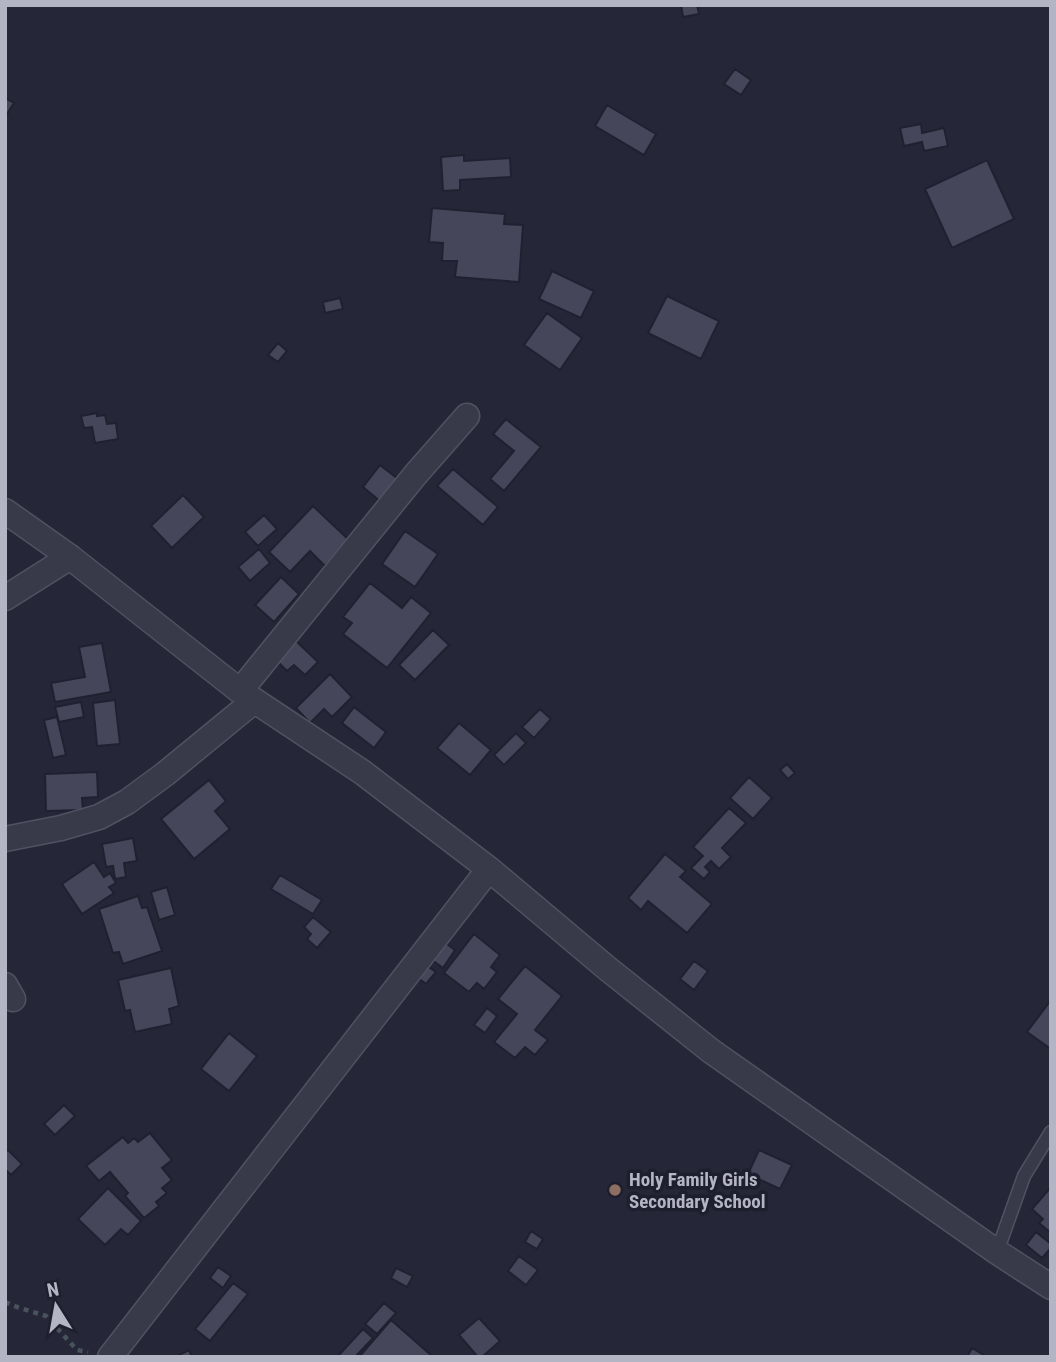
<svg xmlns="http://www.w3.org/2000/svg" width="1056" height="1362" viewBox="0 0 1056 1362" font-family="'Roboto Condensed',sans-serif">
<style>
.building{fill:#45465a;stroke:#202130;stroke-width:2}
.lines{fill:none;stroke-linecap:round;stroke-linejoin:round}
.service-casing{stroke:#515261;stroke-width:15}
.minor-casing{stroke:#515261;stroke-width:27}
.path{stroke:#49535b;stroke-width:4.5;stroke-dasharray:5 5;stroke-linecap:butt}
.service{stroke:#393a49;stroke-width:12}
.minor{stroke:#393a49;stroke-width:24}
.education-dot{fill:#8d6e63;stroke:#1e1f2e;stroke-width:2.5}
.labels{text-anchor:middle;stroke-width:7;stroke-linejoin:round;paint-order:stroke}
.poi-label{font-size:19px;font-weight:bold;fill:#b4b5c4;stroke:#1e1f2e;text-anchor:start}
</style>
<rect width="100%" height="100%" fill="#252738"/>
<path class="building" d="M681 5H697L699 14 683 17Z
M735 69 751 80 741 95 724 84Z
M5 98 14 103 5 117Z
M607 105 656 134 644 155 595 126Z
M921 124 922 133 944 128 948 146 924 151 922 142 904 146 900 128Z
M464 155V161L510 158 511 177 460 180V190L443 191 441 157Z
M987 160 1014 219 952 248 925 189Z
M432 208 505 214 504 224 523 225 519 282 455 277 457 261H442L443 243 429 242Z
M552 271 594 291 581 318 539 299Z
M667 296 719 321 701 359 648 333Z
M340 298 343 309 325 313 323 302Z
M547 313 582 338 560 370 524 345Z
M278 343 287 351 278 362 268 355Z
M97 413V416L105 415 107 424 116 423 118 439 95 443 92 427 84 428 81 416Z
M506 419 541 447 504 491 490 479 514 451 493 434Z
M380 465 398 479 381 502 363 487Z
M453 469 498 507 483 525 437 486Z
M183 495 204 517 172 548 151 526Z
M313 506 349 540 325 566 310 551 290 572 269 552Z
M264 515 277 529 258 546 245 532Z
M405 531 438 554 415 587 382 564Z
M259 549 270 563 250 581 238 567Z
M281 577 299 594 274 622 255 605Z
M370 583 402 608 411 597 431 613 387 668 343 634 352 623 343 617Z
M433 630 449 645 415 680 399 665Z
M293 638 318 662 305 675 294 665 287 671 273 657Z
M102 643 111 692 55 702 51 683 85 677 79 647Z
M330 674 352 697 332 717 324 709 310 723 296 708Z
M115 700 120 744 97 746 93 703Z
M81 702 84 717 59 722 55 707Z
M354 707 386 732 374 748 342 723Z
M540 709 551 719 534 738 522 727Z
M57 717 66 755 53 758 44 720Z
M459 723 491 750 470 775 437 748Z
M516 733 526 743 504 765 494 755Z
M787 764 795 773 788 779 780 770Z
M97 772 98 797 82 798 83 810 46 811 45 774Z
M749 777 772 798 753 819 730 798Z
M209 780 226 801 215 811 230 829 194 859 161 819Z
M729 808 746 823 722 848 731 857 719 869 711 861 705 867 710 872 704 879 691 868 703 856 693 847Z
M133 838 137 861 124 863 126 877 115 879 113 866 106 867 102 844Z
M665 854 686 871 680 877 712 904 687 933 648 901 641 910 628 898Z
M94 862 104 877 110 873 116 883 109 887 114 893 82 914 62 884Z
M280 875 322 900 313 914 271 889Z
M167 887 175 915 159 920 151 892Z
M138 896 142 908 147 907 162 951 123 964 119 952 113 953 99 909Z
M313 917 331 932 317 948 307 939 311 934 304 927Z
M474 934 500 955 491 967 497 972 484 989 477 983 469 992 444 973Z
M444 942 455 950 443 968 432 960Z
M694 961 708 971 694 990 680 979Z
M427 966 436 972 426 984 418 978Z
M525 966 562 996 535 1030 548 1040 535 1055 525 1047 515 1058 494 1042 517 1014 498 999Z
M171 968 179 1006 169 1009 172 1024 135 1032 130 1010 125 1011 118 980Z
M1051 1000V1049L1027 1032Z
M487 1008 497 1016 485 1033 474 1025Z
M229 1033 257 1056 229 1091 201 1069Z
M64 1105 75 1116 55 1135 44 1124Z
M150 1133 172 1160 162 1168 172 1180 162 1188 167 1193 156 1202 159 1206 144 1218 125 1196 128 1193 110 1172 99 1181 86 1166 123 1137 128 1143 134 1138 138 1142Z
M8 1150 22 1164 11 1175 5 1169V1152Z
M759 1150 792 1165 780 1189 748 1174Z
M1051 1187V1233L1039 1223 1043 1219 1032 1209Z
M108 1188 141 1221 128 1235 121 1229 105 1245 78 1219Z
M531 1231 543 1239 537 1249 525 1242Z
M1036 1232 1051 1244V1248L1042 1258 1026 1245Z
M519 1256 538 1270 526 1285 508 1271Z
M218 1267 231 1276 223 1288 210 1278Z
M396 1268 413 1276 407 1287 391 1278Z
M233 1283 248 1294 210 1341 195 1329Z
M384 1303 396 1313 377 1334 365 1324Z
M479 1318 500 1341 482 1357H478L459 1335Z
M391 1320 432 1356 359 1357Z
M363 1329 373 1338 355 1357H337Z
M972 1348 987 1357H967Z
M189 1350 192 1357H175Z"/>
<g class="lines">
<defs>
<path id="service" d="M997 1252 1024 1176 1051 1132"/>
<path id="minor" d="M5 511 70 557 240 691 362 772 489 869 608 969 711 1051 997 1252 1051 1287
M5 598 70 557
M240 691 416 474 467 416
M5 839 61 828 99 817 127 802 165 774 254 701
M5 985 13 999
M110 1357 489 869"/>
</defs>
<use href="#service" class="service-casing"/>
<use href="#minor" class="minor-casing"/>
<path class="path" d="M5 1302 17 1307 46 1316 77 1350 88 1352"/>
<use href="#service" class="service"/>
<use href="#minor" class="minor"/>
</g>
<circle class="education-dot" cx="615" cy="1190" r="7"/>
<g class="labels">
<g class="poi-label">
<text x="629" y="1186">Holy Family Girls<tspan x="629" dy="22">Secondary School</tspan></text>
</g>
</g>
<rect width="1056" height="1362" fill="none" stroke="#b4b5c4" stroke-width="14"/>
<g transform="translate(56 1306) rotate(349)" stroke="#1e1f2e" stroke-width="5" paint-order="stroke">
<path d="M0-5L12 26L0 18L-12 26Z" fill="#b4b5c4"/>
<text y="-10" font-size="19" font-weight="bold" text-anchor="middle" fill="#b4b5c4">N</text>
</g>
</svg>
